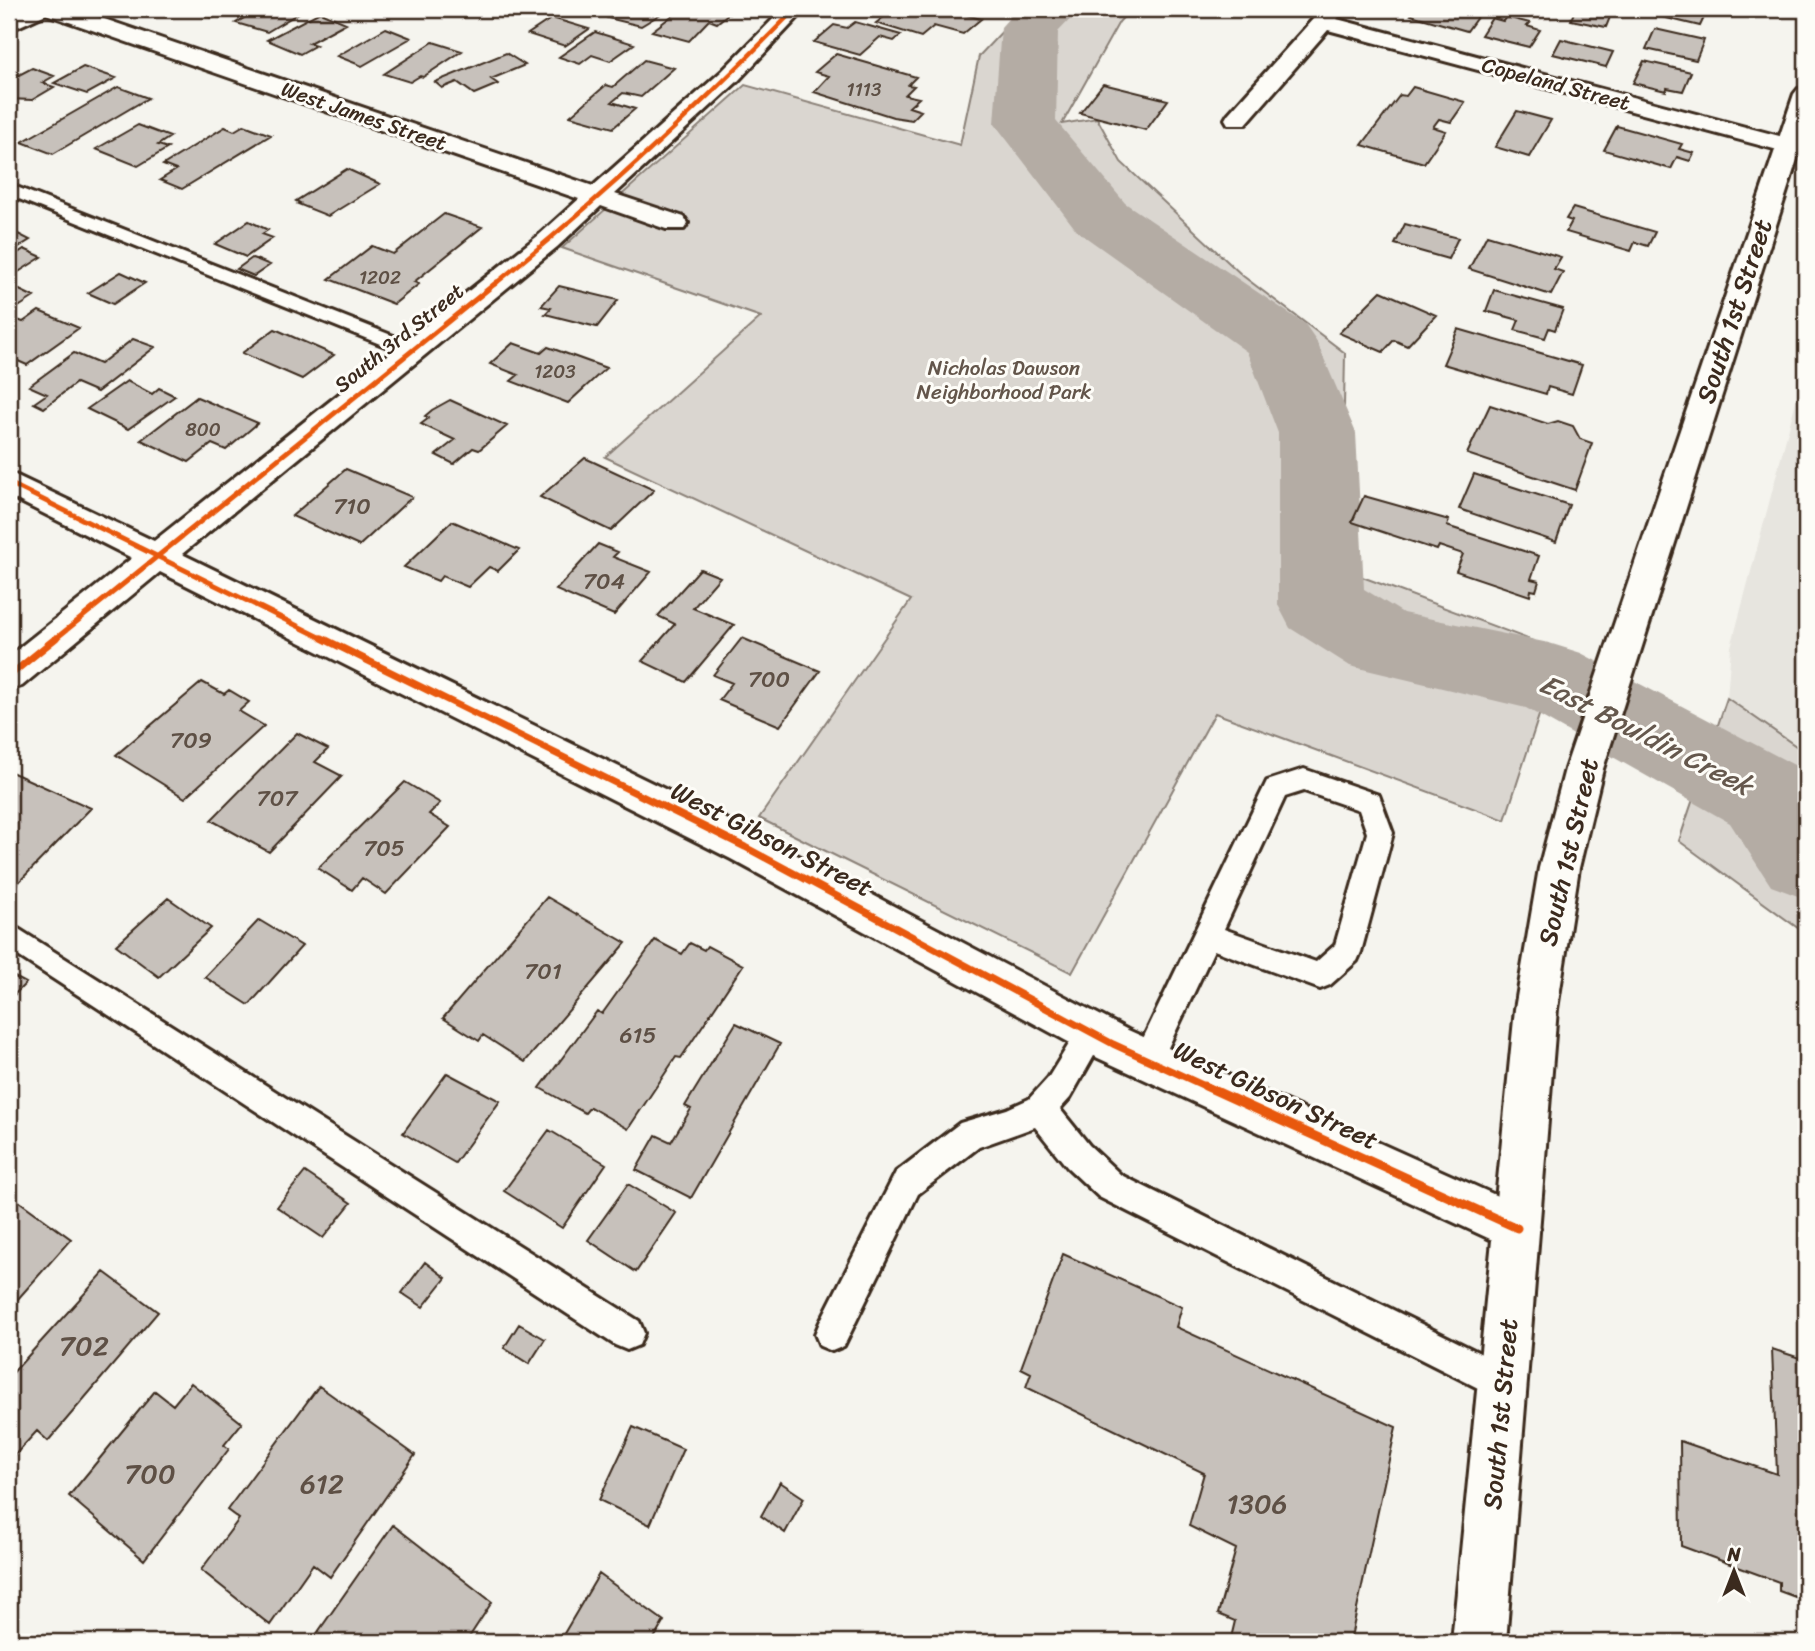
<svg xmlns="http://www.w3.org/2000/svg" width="1815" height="1651" viewBox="0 0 1815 1651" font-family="Sriracha,sans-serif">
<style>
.built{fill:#e7e5df}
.green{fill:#dad6d0;stroke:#8a8077;stroke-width:2}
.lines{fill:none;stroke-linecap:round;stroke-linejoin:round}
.river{fill:#b4aca4;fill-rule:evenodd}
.building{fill:#c7c1bb;stroke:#3b2a1e;stroke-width:2}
.service-casing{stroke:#3b2a1e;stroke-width:6}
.minor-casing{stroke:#3b2a1e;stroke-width:6}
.tertiary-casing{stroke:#3b2a1e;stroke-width:6}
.secondary-casing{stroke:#3b2a1e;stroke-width:6}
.service{fill:#fdfcf7;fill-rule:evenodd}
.minor{fill:#fdfcf7;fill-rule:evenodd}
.tertiary{fill:#fdfcf7;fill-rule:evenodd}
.secondary{fill:#fdfcf7;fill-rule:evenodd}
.cycleway-far3-casing{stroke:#fdfcf7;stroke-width:7}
.cycleway-far2-casing{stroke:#fdfcf7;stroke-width:9}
.cycleway-far1-casing{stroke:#fdfcf7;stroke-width:11}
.cycleway-casing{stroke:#fdfcf7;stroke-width:13}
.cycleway-far3{stroke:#e8590c;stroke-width:4.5}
.cycleway-far2{stroke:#e8590c;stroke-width:5}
.cycleway-far1{stroke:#e8590c;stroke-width:7}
.cycleway{stroke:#e8590c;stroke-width:9}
.labels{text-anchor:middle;stroke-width:6;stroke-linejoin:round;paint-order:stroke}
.far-number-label{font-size:19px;fill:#5e5045}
.far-street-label{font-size:21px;fill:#3b2a1e;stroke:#fdfcf7}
.far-park-label{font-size:21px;fill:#63554a;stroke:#fdfcf7}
.number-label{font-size:23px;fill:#5e5045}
.street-label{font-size:26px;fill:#3b2a1e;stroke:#fdfcf7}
.water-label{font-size:28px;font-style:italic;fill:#65584d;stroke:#fdfcf7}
.near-number-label{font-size:28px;fill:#5e5045}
</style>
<rect width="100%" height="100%" fill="#f5f4ee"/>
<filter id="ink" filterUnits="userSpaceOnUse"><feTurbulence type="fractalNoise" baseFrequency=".0143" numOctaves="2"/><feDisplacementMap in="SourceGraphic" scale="14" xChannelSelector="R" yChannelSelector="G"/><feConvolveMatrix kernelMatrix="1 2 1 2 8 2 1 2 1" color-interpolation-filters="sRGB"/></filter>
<g filter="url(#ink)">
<path class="built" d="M1806 363V753L1727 698 1731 647Z"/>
<path class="green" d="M1023 9H1131L1119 22 1062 124 1097 118 1121 162 1243 276 1345 353 1341 569 1560 651 1505 820 1215 713 1072 973 759 818 911 600 605 457 761 317 562 248 745 85 960 145 979 56Z
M1727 698 1806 753V934L1679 841Z"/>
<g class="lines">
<path class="river" d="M1017 9H1080L1058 32 1056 121 1125 203 1305 324 1316 340 1356 433 1364 589 1403 613 1549 643 1581 653 1798 767 1806 778V899L1771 886 1730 823 1526 708 1350 666 1290 628 1278 605V433L1247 352 1077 231 994 123 1001 27Z"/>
</g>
<path class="building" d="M187 9H228L213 18Z
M259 9H296L302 11 267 32 236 23Z
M632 9H657L664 12 641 26 608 18 618 10 628 12Z
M681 9H734L717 23 709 20 689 41 652 31Z
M894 9H945L981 19 963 34 934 26 921 37 876 23Z
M1416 9H1483L1467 31 1411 15Z
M1568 9H1599L1612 12 1606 27 1571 20 1574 12Z
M1653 9H1708L1700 26 1650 14Z
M320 12 346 23 309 43 316 45 300 54 267 40Z
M1506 17 1530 23 1527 26 1540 30 1529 47 1481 35 1492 18 1503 21Z
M552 18 589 29 565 46 528 34Z
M855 22 901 35 894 41 880 37 860 55 814 42 834 25 847 28Z
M386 28 411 38 362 66 337 56Z
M1655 29 1704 40 1696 60 1646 49Z
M595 32 634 44 610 61 592 55 580 64 559 57Z
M1561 39 1613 52 1606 67 1553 54Z
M433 42 462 51 423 77 420 76 410 82 384 74Z
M506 53 525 65 491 79 498 84 474 94 457 82 442 88 435 82Z
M836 54 916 77 908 85 914 86 905 95 919 98 909 107 921 111 912 120 893 117 814 92 829 76 815 72Z
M644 60 674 68 641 97 623 93 612 102 635 109 613 128 570 116 606 85 613 87Z
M1644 61 1691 72 1683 91 1667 88 1666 91 1633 83Z
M83 67 116 78 87 94 54 83Z
M32 68 54 76 42 83 54 87 32 100 9 99V73L19 75Z
M1103 84 1168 100 1146 130 1080 113Z
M118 87 148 98 53 154 22 142Z
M1413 87 1465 102 1451 122 1439 119 1433 127 1446 131 1424 163 1362 145 1400 95 1406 96Z
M1517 111 1551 120 1529 157 1495 147Z
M138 125 170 137 158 145 168 148 138 166 96 149Z
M244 125 271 135 182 189 160 180 176 170 163 165 225 127 234 131Z
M1617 126 1682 144 1679 149 1694 153 1690 161 1677 157 1671 169 1604 150Z
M347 169 380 184 328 216 298 204 300 203 296 201Z
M1573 208 1607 218 1655 232 1648 246 1635 242 1631 251 1566 232 1572 221 1566 219Z
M444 214 482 227 414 282 419 284 394 304 329 279 372 246 393 254Z
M249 221 268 230 262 234 273 238 246 257 215 244Z
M1405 224 1458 238 1448 259 1395 244Z
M18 234 30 240 9 253V240Z
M1487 235 1561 257 1554 269 1563 272 1551 295 1469 269Z
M24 249 42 257 9 278V259Z
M252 258 258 260 270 265 254 276 237 269Z
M121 272 145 283 113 304 88 293Z
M9 285 34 297 9 313Z
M559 286 618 300 597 327 545 314 551 308 541 306Z
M1494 290 1563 309 1555 330 1549 328 1545 338 1515 330 1519 320 1486 311Z
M1381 291 1436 315 1407 346 1394 340 1383 352 1339 333Z
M39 311 79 328 27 365 9 357V326L18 320 23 322Z
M275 329 334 355 302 379 242 353Z
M1458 329 1582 365 1572 394 1548 387 1546 394 1443 364Z
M133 339 155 347 97 392 76 383 44 408 34 403 47 394 29 386 74 353 100 364Z
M513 343 541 353 548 347 606 368 568 403 511 381 518 375 490 364Z
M127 381 152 394 159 388 175 396 128 429 87 409Z
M197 397 258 423 226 450 212 444 189 462 141 440Z
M450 400 507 426 479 450 473 448 454 464 436 455 455 440 421 424 429 418 425 416 432 410Z
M1490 405 1548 424 1558 421 1573 426 1580 439 1592 443 1575 490 1467 454Z
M585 458 654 490 611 531 540 497Z
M346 469 412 497 359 546 292 516Z
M1474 474 1569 505 1556 542 1459 509Z
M1364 496 1449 520 1447 526 1539 556 1531 579 1539 581 1536 591 1531 590 1530 596 1456 571 1463 554 1439 546 1437 550 1352 522Z
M452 521 519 550 498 571 489 567 468 587 442 576 438 581 404 567Z
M598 544 618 552 613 557 651 572 614 615 556 590Z
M700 569 720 577 693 608 734 625 686 682 642 661 675 624 658 616Z
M742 638 820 671 780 726 719 700 732 683 713 675Z
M202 682 224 694 229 690 249 702 239 711 264 726 185 798 116 755Z
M297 733 328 749 315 762 342 776 269 852 211 820Z
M9 771 91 808 16 885 9 882Z
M405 782 440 803 429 814 450 827 386 894 362 878 352 890 318 868Z
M547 897 626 943 525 1062 483 1035 479 1041 443 1018Z
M168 898 211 928 159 977 116 945Z
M259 920 302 946 249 1005 205 977Z
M655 940 682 954 690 943 704 950 707 946 743 965 681 1058 676 1057 628 1129 590 1107 585 1113 540 1088 597 1011 602 1014Z
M9 974 26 983 9 1000Z
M736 1023 780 1044 691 1198 636 1170 656 1135 671 1142 691 1109 685 1106Z
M447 1073 500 1101 455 1163 403 1133Z
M549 1130 606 1164 562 1228 504 1191Z
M305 1172 351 1203 323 1238 277 1207Z
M628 1184 676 1213 636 1272 588 1240Z
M9 1194 71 1239 9 1309Z
M1063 1254 1182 1307 1176 1327 1396 1427 1350 1642H1230L1235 1621 1218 1614 1236 1549 1189 1526 1204 1473 1026 1387 1031 1373 1021 1368Z
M425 1262 446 1278 423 1307 402 1293Z
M104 1272 158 1312 48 1441 37 1431 13 1457 9 1454V1377Z
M519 1324 545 1339 529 1364 504 1348Z
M1772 1349 1806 1360V1601L1779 1591V1582L1681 1546 1680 1441 1777 1474Z
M191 1383 242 1423 224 1445 229 1449 144 1560 69 1496 155 1391 173 1405Z
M319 1386 415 1455 330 1577 313 1564 270 1625 201 1570 239 1519 227 1510Z
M633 1427 683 1449 650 1525 599 1500Z
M780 1482 804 1498 785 1533 761 1516Z
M393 1525 492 1602 466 1642H311Z
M599 1574 664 1621 652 1642H559Z"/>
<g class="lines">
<defs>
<path id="service" d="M9 184 419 346 422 350 412 356 405 354 9 195Z
M1304 769 1379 795 1393 833 1361 952 1357 961 1330 985 1320 989 1214 950 1158 1069 1148 1073 1138 1069 1133 1059 1138 1049 1267 781ZM1304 791 1359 810 1367 833 1335 945 1316 962 1224 929 1285 797Z
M9 923 639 1321 644 1333 639 1345 627 1350 615 1345 9 950Z
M1092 1019 1102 1023 1107 1033 1070 1098 1060 1109 1089 1145 1121 1175 1514 1370 1519 1382 1514 1394 1502 1399 1490 1394 1099 1197 1067 1167 1035 1127 979 1147 918 1194 844 1346 832 1351 820 1346 815 1334 820 1322 896 1172 960 1123 1007 1109 1029 1099 1048 1078 1082 1023Z"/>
<path id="minor" d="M43 9H75L593 186 722 71 783 9H806L738 81 615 194 684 217 688 223 684 229H666L601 206 557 247 182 554 759 835 1128 1030 1533 1212 1540 1228 1533 1244 1517 1251 1501 1244 1098 1058 731 859 160 572 22 686 9 690V656L132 558 9 496V472L154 541 539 235 579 199 46 14Z
M1322 9H1345L1337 19 1798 141 1801 146 1798 151 1789 153 1328 30 1246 124H1228L1225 119 1228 114Z"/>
<path id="tertiary" d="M22 9H49L46 14 9 31V15Z"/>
<path id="secondary" d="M1806 87V131L1603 769 1579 868 1557 1009 1506 1642H1452L1515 1009 1539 868 1565 769 1794 94 1798 89Z"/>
</defs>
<use href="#service" class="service-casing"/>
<use href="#minor" class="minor-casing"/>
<use href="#tertiary" class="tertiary-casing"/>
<use href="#secondary" class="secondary-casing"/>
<use href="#service" class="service"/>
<use href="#minor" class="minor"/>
<use href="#tertiary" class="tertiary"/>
<use href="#secondary" class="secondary"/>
<defs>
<path id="cycleway-far3" d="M495 284C600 199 701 106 795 9"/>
<path id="cycleway-far2" d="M9 483 326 640
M54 640 497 282"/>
<path id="cycleway-far1" d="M322 638 745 847 1113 1044 1209 1088
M9 676 56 638"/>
<path id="cycleway" d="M1205 1086 1517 1228"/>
</defs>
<use href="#cycleway-far3" class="cycleway-far3-casing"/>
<use href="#cycleway-far2" class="cycleway-far2-casing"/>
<use href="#cycleway-far1" class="cycleway-far1-casing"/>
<use href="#cycleway" class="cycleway-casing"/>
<use href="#cycleway-far3" class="cycleway-far3"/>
<use href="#cycleway-far2" class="cycleway-far2"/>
<use href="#cycleway-far1" class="cycleway-far1"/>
<use href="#cycleway" class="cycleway"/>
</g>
</g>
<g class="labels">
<g class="far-number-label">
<text x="864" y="96">1113</text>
<text x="380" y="284">1202</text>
<text x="555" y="378">1203</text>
<text x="203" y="436">800</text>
</g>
<g class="far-street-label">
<text transform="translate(1556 84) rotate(15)" y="7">Copeland Street</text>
<text transform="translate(364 116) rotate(19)" y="7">West James Street</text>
<text transform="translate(399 338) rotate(-39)" y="7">South 3rd Street</text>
</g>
<g class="far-park-label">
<text x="1004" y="375">Nicholas Dawson<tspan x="1004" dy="24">Neighborhood Park</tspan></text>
</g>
<g class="number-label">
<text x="352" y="514">710</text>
<text x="604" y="589">704</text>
<text x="769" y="687">700</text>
<text x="191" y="748">709</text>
<text x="277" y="806">707</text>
<text x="384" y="856">705</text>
<text x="543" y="979">701</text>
<text x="638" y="1043">615</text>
</g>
<g class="street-label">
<text transform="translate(1734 311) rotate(-72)" y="9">South 1st Street</text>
<text transform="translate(772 839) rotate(27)" y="9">West Gibson Street</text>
<text transform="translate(1568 852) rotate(-77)" y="9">South 1st Street</text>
<text transform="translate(1276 1095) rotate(25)" y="9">West Gibson Street</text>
<text transform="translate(1500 1414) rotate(-85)" y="9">South 1st Street</text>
</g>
<g class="water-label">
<text transform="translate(1646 734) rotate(27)" y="10">East Bouldin Creek</text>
</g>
<g class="near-number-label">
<text x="84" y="1355">702</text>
<text x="150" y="1483">700</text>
<text x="322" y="1493">612</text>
<text x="1257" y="1513">1306</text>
</g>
</g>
<rect width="1815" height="1651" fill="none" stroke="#fdfcf7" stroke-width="35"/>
<rect x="18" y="18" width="1780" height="1616" fill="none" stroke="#3b2a1e" stroke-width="2.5" filter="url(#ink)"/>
<g transform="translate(1734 1571)" stroke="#fdfcf7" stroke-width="5" paint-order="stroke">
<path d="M0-5L12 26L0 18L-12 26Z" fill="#3b2a1e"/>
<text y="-10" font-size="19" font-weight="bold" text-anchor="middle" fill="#3b2a1e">N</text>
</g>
</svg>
